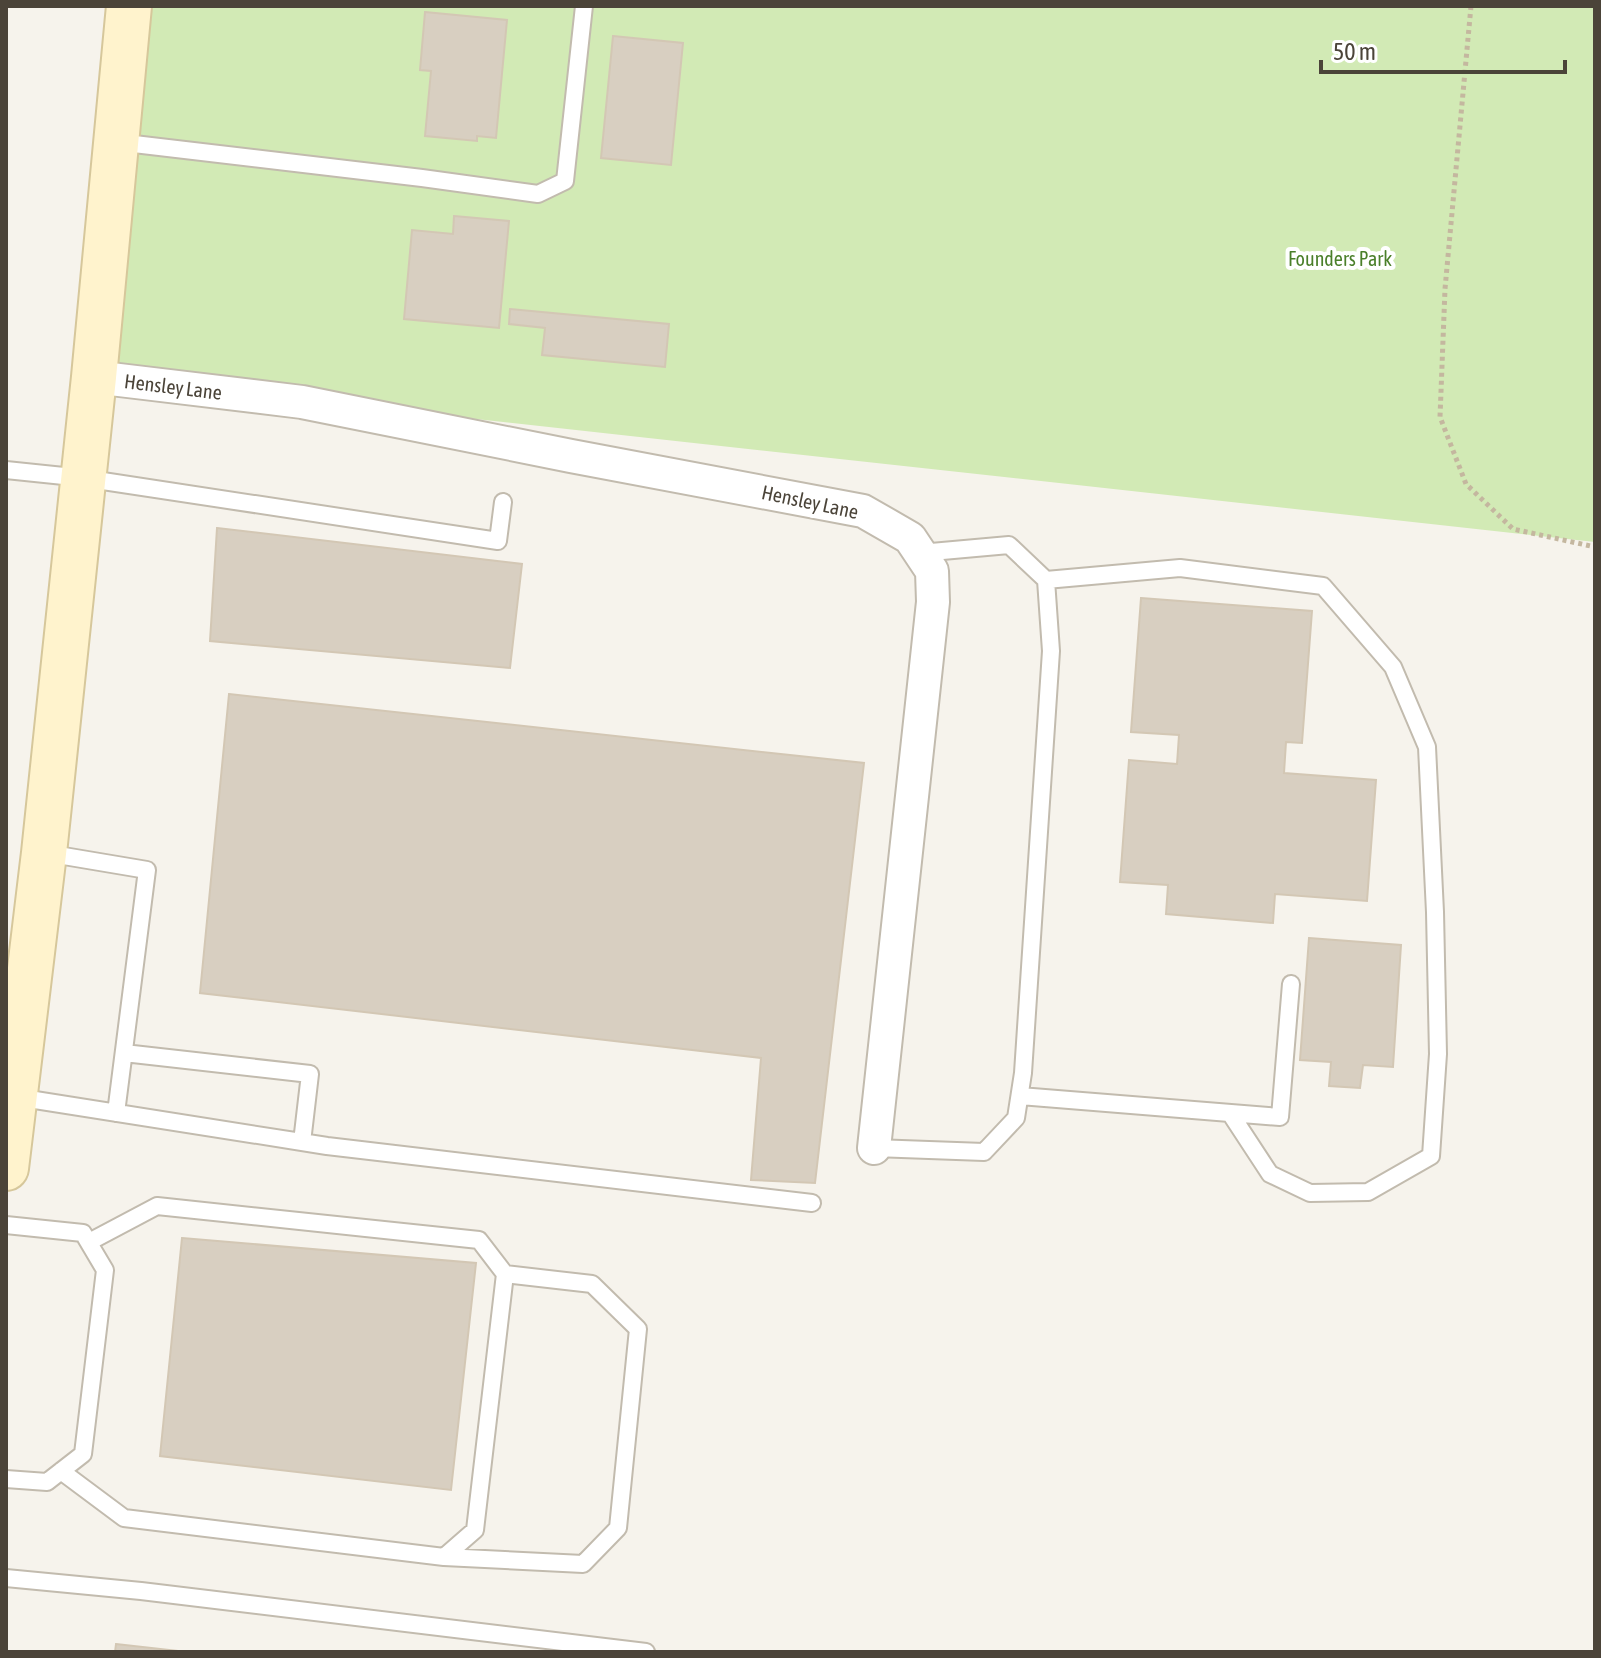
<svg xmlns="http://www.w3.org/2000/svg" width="1601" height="1658" viewBox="0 0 1601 1658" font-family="'Asap Condensed',sans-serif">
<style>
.green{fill:#d2eab5}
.building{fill:#d8cfc1;stroke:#d3c7b4;stroke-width:2}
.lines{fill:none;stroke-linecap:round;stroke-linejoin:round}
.lane-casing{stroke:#c2bbae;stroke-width:20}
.street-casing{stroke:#c2bbae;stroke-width:36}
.secondary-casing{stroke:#d6c79b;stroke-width:48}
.path{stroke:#c4b79f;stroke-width:5;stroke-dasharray:4 4;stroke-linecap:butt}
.lane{stroke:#fff;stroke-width:16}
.street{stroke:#fff;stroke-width:32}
.secondary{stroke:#fff3cd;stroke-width:44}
.labels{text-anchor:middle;stroke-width:8;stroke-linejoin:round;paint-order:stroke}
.park-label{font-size:20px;fill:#4a7f2a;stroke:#fff}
.street-label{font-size:20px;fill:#4b4439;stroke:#fff}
</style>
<rect width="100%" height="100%" fill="#f6f3ec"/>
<path class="green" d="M129 6H1595V542L94 377Z"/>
<path class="building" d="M425 12 507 20 496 138 477 136V141L425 136 431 71 420 70Z
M613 36 683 43 671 165 601 158Z
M454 216 509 221 499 328 404 319 412 230 453 234Z
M510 309 669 324 665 367 542 355 545 328 509 324Z
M217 528 522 564 510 668 210 641Z
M1141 598 1312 611 1302 743 1286 742 1284 773 1376 780 1367 901 1275 894 1273 923 1166 914 1168 885 1120 882 1129 760 1177 764 1179 735 1131 732Z
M229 694 864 763 815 1183 751 1180 761 1058 200 993Z
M1309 938 1401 945 1393 1067 1363 1065 1360 1088 1329 1086 1331 1062 1300 1060Z
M182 1238 476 1263 451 1490 160 1456Z
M116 1644 187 1652H115Z"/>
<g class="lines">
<defs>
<path id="lane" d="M117 142 422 178 538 194 565 181 584 6
M6 470 83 478 498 541 503 502
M1046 580 1180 568 1323 586 1393 667 1427 747 1435 912 1438 1054 1431 1156 1368 1192 1310 1193 1270 1174 1230 1113
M46 853 147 870 116 1113
M124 1053 310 1074 302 1142
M1020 1096 1280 1117 1291 984
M16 1097 327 1146 812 1203
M874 1148 984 1152 1016 1118 1023 1073 1051 651 1046 580 1009 545 920 553
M6 1225 83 1233 105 1270 83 1454 47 1482 6 1479
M61 1471 124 1518 444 1557 475 1530 505 1274 479 1240 157 1206 89 1242
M444 1557 583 1564 618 1528 638 1329 592 1284 505 1274
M6 1578 141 1591 646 1652"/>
<path id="street" d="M94 377 302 402 571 456 863 511 910 538 932 571 933 602 874 1148"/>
<path id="secondary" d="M6 1168 44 853 94 377 129 6"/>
</defs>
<use href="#lane" class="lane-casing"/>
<use href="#street" class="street-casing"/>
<use href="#secondary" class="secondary-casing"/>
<path class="path" d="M1471 6 1445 289 1440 417 1466 484 1513 529 1595 547"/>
<use href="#lane" class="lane"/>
<use href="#street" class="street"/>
<use href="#secondary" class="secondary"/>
</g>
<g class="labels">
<g class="park-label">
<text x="1340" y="266">Founders Park</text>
</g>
<g class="street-label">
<text transform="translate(173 387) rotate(7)" y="7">Hensley Lane</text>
<text transform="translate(810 502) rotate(12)" y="7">Hensley Lane</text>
</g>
</g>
<rect width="1601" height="1658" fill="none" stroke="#4b4439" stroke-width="16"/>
<path d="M1321 60v12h244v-12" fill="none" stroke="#4b4439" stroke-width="4"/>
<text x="1333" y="60" font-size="24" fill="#4b4439" stroke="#ffffff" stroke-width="6" paint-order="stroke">50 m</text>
</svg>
